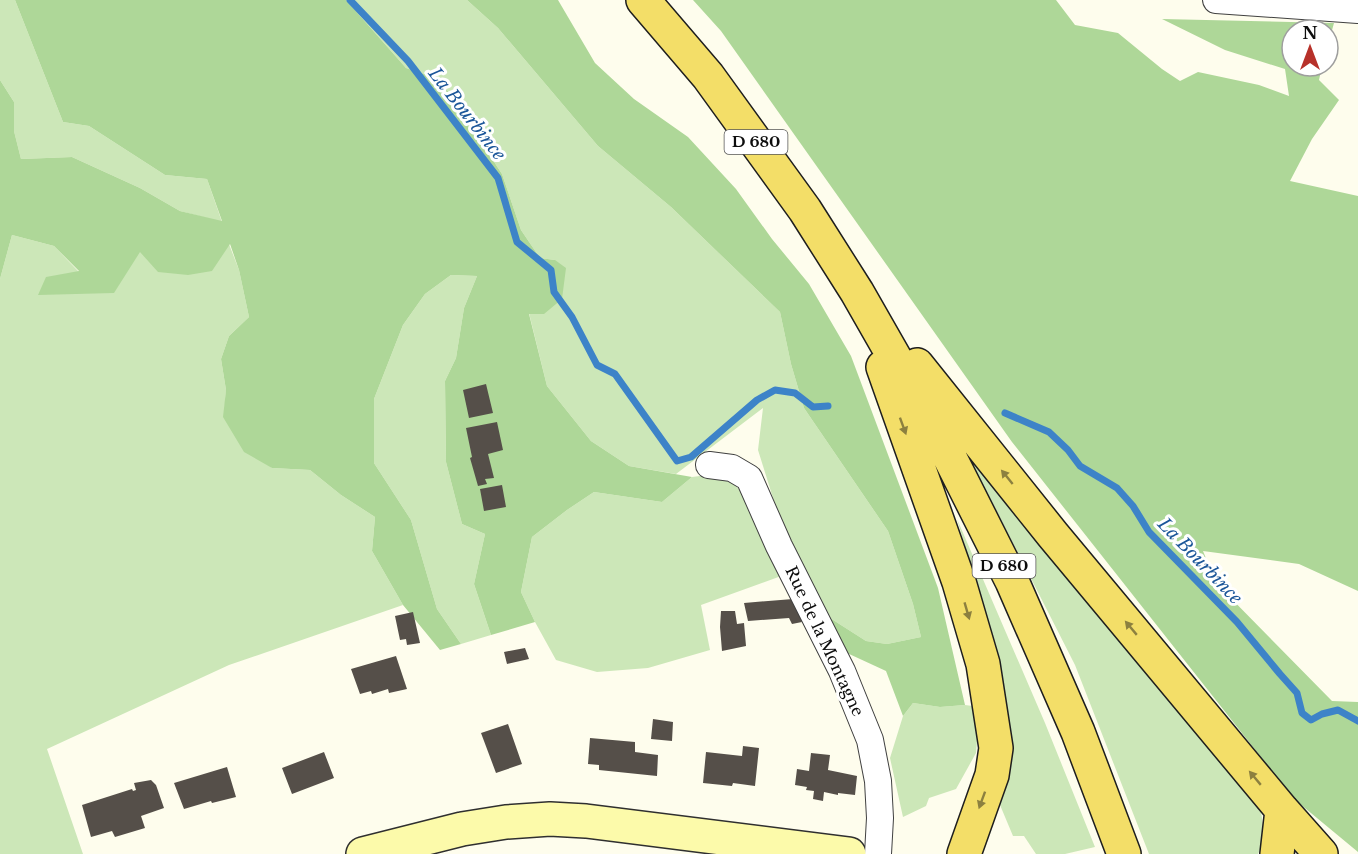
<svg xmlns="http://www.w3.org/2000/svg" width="1358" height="854" font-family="'Libre Baskerville',serif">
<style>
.green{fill:#cce7b8}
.forest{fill:#aed798}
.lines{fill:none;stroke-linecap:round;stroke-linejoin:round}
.stream{stroke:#3d83c8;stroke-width:7}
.building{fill:#554f49}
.minor-casing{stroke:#404040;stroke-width:28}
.secondary-casing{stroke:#2f2f2f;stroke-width:36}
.primary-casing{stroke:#1e1e1e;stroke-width:36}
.minor{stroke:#fff;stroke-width:26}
.secondary{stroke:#fcfaaa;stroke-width:33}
.primary{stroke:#f3de68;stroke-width:33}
.oneway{fill:#8c803f}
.labels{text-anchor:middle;stroke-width:6;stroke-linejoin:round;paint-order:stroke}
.shield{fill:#fff;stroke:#565656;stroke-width:1.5}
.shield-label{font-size:15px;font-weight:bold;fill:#0d0d0d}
.street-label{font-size:16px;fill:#0d0d0d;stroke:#fff}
.water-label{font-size:18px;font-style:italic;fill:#1b5699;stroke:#fff}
</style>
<rect width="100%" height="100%" fill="#fefded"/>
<path class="green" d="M0,0h15l48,122 26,4 76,49 42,4 15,43 -42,-11 -40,-23 -68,-31 -51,2 -7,-28v-29l-14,-22z
M346,0h121l31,28 100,118 73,61 109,105 11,52 13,44 84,123 25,73 8,33 -34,7 -21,-3 -36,-23 -52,-104 -20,-64 5,-42 -87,66 -47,-8 -38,-25 -44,-55 -18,-73 26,-53 -15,-2 -19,-28 -19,-56 -62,-95 -34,-11z
M12,235l42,11 25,26 -41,22 102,-43 89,-7 10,26 10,47 -20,19 -8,23 5,31 -2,27 48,51 38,2 31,25 34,22 -3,34 31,54 -174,60 -182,84 36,105h-83v-575z
M451,275l26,1 -13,32 -8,50 -11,23 1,81 16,62 23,10 -11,50 17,51 -30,9 -24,-35 -26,-89 -37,-57v-64l29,-74 22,-31z
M962,443l297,357c3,19 8,36 -1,54h-109l-74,-189z
M724,473l22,24 38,78 -83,30 9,45 -62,18 -51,4 -41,-12 -21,-38 -14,-30 11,-55 35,-27 27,-18 68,10 30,-25z
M957,519l88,204 50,124 -30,7h-29l-12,-18h-11l-13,-31 9,-27 2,-16v-25l-23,-112z
M913,703l27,4 25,-2 15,2 -4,46 -20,36 -27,9 -3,8 -23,11 -13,-59 13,-42z"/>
<path class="forest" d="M15,0h331l60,68 34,11 62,95 19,56 19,28 15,2 11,8 -4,31 -18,15h-15l18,72 44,55 38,25 63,11 -30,25 -68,-10 -27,18 -35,27 -11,55 14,30 -44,13 -17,-51 11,-50 -23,-10 -16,-62 -1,-81 11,-23 8,-50 13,-32 -26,-1 -26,19 -22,31 -29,74v64l37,57 26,89 24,35 -21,6 -37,-45 -31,-54 3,-34 -34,-22 -31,-25 -38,-2 -28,-16 -21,-35 3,-27 -5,-31 8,-23 20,-19 -10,-47 -9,-26 -18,27 -24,4 -30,-3 -18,-20 -26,41 -76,2 8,-18 33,-6 -25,-25 -42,-11 -12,44v-199l14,22v29l7,28 51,-2 68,31 40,23 42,10 -15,-42 -42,-4 -76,-49 -26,-4z
M467,0h91l37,63 39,36 54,38 48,52 36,50 37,45 42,72 87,232 27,117 -25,2 -27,-4 -10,13 -17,-45 -39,-18 -17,-35 36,23 21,3 34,-7 -8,-33 -25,-73 -84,-123 -13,-44 -11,-52 -109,-105 -73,-61 -100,-118z
M693,0h363l19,25 43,8 44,36 18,12 18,-9 61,13 30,11 -4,-27 -60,-19 -63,-31 172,4 -6,22v-15h-36v36h30l-3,14 20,20 -27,39 -22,42 68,15v395l-59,-27 -96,-13 13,32 116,118 26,1v150l-64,-53 -282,-357 -291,-411z"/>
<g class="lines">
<path class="stream" d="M350,0l58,61 90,117 19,64 34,28 3,22 18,25 25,48 18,9 62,87 14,-4 66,-57 18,-10 20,3 18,14 15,-1
M1005,413l44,19 19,18 12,16 37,22 16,18 16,26 88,90 43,52 17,19 5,20 9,7 11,-6 16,-4 20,11"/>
</g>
<path class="building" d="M486,384l7,29 -24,5 -6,-28z
M497,422l6,28 -15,4 6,24 -9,1 2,5 -9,2 -8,-28 2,-1 -6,-29z
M502,485l4,22 -22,4 -4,-22z
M793,599l9,23 -10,2 -3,-6 -41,3 -4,-18z
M721,611h14l2,13 7,-1 2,23 -24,5 -2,-24z
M413,612l7,31 -13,2 -1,-6 -6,1 -5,-24z
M525,648l4,11 -22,5 -3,-12z
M396,656l11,33 -18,4 -1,-4 -16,5 -1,-3 -11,3 -9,-25z
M653,719l20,3 -1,19 -21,-2z
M508,724l14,40 -26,9 -15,-40z
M590,738l45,4v10l23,3 -1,21 -58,-6v-5l-11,-1z
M743,746l16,2 -4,38 -22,-3 -1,3 -29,-3 3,-31 36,4z
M324,752l10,26 -42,16 -10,-26z
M811,753l19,2 -2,15 29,6 -2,19 -17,-2v2l-14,-3 -1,9 -10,-2 1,-8 -8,-1 1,-3 -12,-2 2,-16 12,2z
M227,767l9,30 -24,6 -1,-2 -27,8 -10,-26z
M151,780l5,5 8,23 -23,8 4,12 -30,9 -3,-6 -21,6 -9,-32 50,-16 1,2 3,-1 -2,-7z"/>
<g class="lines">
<defs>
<path id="minor" d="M1216,0l142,10
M709,465l23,3 17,10 30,68 63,125 28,69 8,41 2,37 -2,36"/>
<path id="secondary" d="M363,854l99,-25 44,-7 44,-3 36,2 263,33"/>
<path id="primary" d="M643,0l65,76 97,134 52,82 80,140 75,149 66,151 46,122
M917,365l136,170 229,275 39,44
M883,367l76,215 24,82 13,84 -4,27 -28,79
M1277,854l5,-44"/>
</defs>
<use href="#minor" class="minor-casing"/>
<use href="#secondary" class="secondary-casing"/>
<use href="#primary" class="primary-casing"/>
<use href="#minor" class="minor"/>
<use href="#secondary" class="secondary"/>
<use href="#primary" class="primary"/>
</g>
<defs><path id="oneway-solid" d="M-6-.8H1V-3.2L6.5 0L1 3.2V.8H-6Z" transform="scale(1.5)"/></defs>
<g class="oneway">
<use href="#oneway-solid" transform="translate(903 426) rotate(70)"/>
<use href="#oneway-solid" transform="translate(1007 477) rotate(-129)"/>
<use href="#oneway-solid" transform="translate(967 611) rotate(74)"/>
<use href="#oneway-solid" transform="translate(1131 628) rotate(-130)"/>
<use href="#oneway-solid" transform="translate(1255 778) rotate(-130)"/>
<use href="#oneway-solid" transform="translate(982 800) rotate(110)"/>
</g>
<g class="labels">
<g class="shield">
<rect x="724.5" y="130" width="63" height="24" rx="4.5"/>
<rect x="972.5" y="554" width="63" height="24" rx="4.5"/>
</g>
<g class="shield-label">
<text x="756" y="147">D 680</text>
<text x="1004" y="571">D 680</text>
</g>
<g class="street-label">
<text transform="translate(825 641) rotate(65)" y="6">Rue de la Montagne</text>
</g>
<g class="water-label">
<text transform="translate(467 114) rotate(52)" y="6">La Bourbince</text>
<text transform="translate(1200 561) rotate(46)" y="6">La Bourbince</text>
</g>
</g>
<g transform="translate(1310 48)"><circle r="28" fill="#ffffff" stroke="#9e9e9e" stroke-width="1.5"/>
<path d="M0-4.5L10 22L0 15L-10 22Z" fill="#b7312a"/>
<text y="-9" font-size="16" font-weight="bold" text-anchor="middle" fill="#0d0d0d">N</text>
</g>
</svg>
